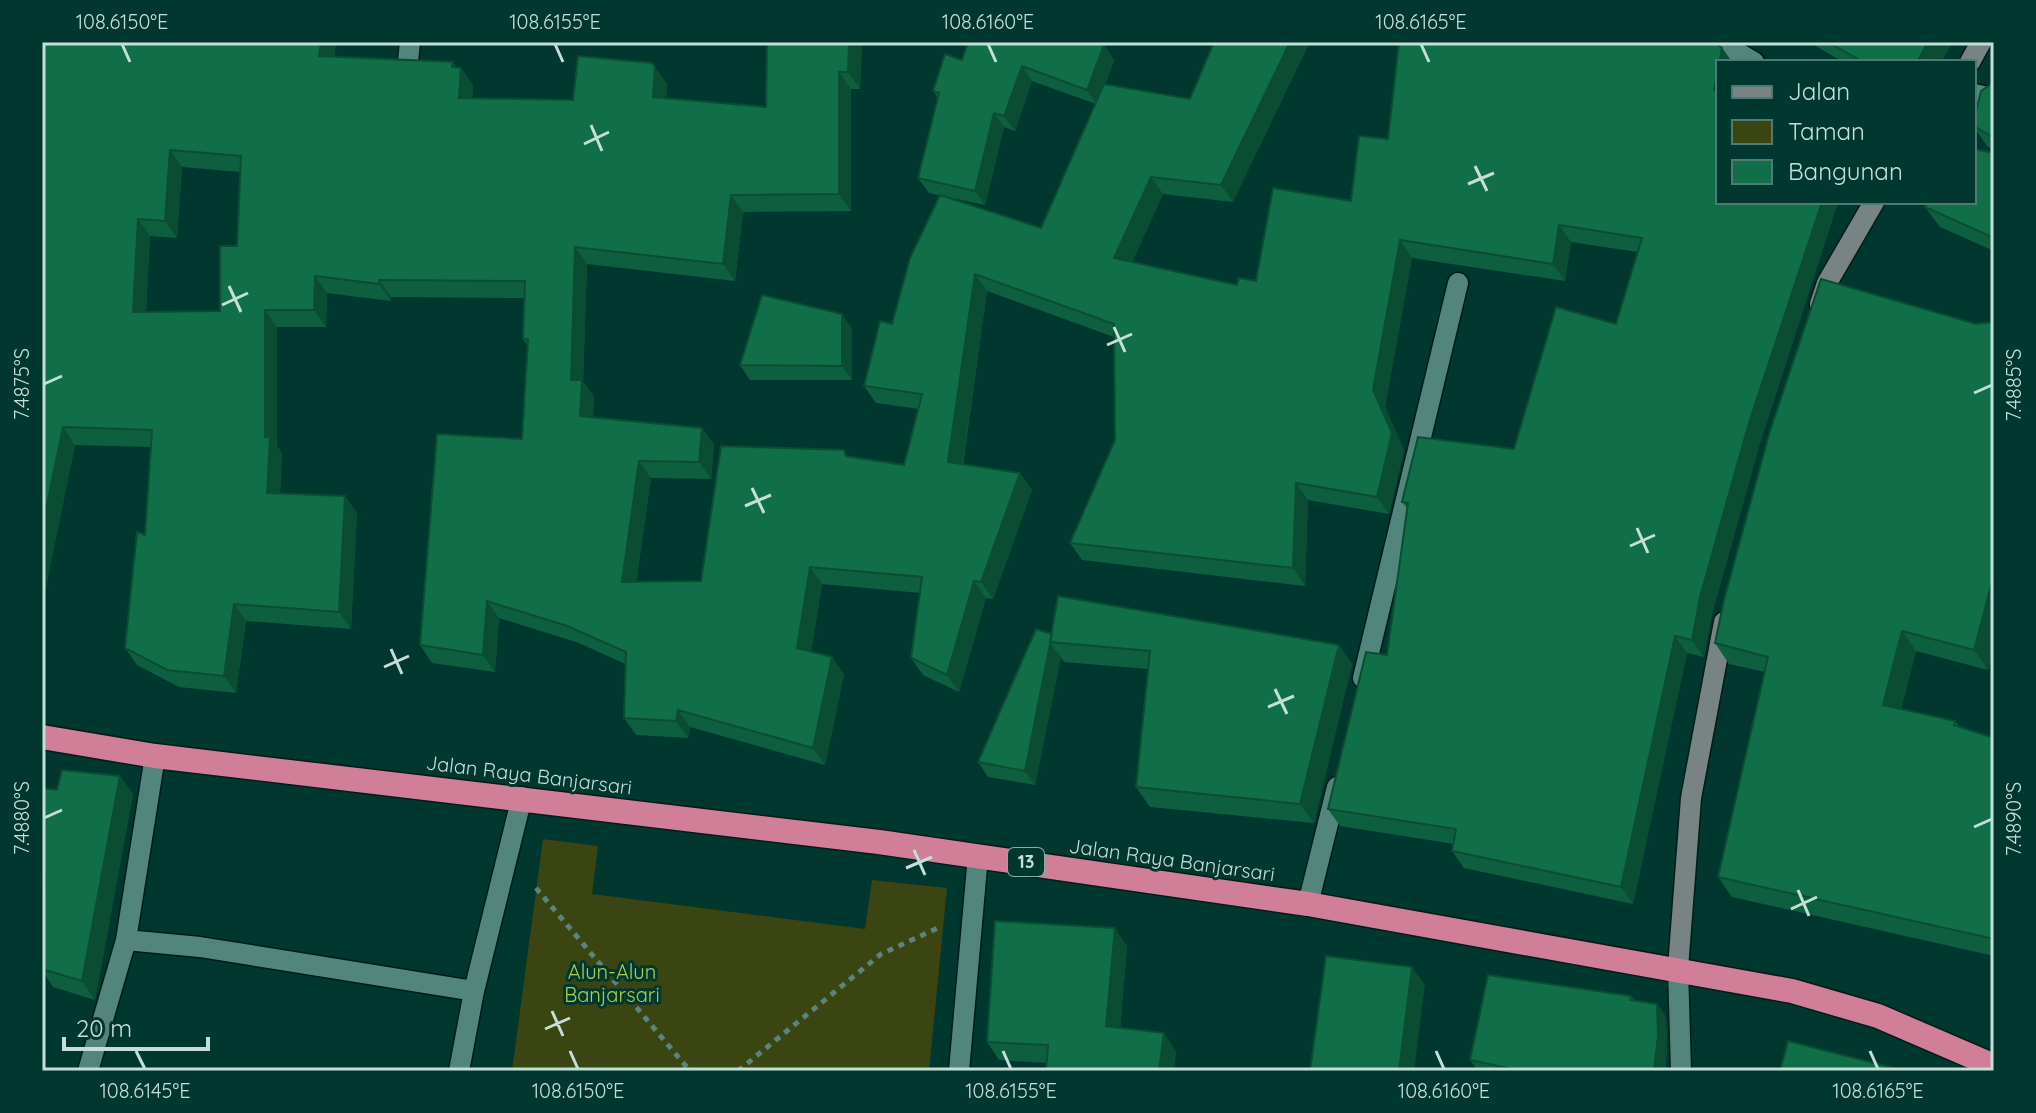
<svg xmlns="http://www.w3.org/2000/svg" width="2036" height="1113" font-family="Quicksand,sans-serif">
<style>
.green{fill:#3a4512}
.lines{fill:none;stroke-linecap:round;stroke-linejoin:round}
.street-casing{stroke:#021c17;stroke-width:23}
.secondary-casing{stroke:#021c17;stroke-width:23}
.highway-casing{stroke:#021c17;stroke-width:27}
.path{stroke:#5a847d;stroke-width:5;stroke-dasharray:6 6;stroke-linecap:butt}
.street{stroke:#52857b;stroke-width:20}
.secondary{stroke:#788384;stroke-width:20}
.highway{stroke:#d17f99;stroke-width:24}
.wall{fill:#0e5f3f;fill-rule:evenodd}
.shaded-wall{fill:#0b4d33}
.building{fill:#106e49;stroke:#0b4d33;stroke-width:2;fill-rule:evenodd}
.ticks{fill:none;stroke:#c4ded8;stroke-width:3}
.labels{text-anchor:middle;stroke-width:6;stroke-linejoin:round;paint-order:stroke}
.shield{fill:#003830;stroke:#89aca6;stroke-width:2}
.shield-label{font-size:18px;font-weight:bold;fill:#c4ded8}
.street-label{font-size:20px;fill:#c4ded8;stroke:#003830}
.park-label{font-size:20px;fill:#b1cd4b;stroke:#003830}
.neatline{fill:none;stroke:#c4ded8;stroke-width:3}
.ticks-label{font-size:20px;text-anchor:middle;fill:#c4ded8}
</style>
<rect width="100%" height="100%" fill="#003830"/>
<path class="green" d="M543,839l55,7 -6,48 273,35 7,-49 75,8 -18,183h-417z"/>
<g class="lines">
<defs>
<path id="street" d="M1720,42l34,20
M408,61l2,-19
M1974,94l20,4
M1363,678l95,-395
M155,756l-29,184 74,7 274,44
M1308,904l29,-117
M1678,968l3,103
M88,1071l38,-131
M459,1071l15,-80 48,-194
M959,1071l19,-216"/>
<path id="secondary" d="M1970,62l11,-20
M1820,304l7,-21 47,-81
M1678,968l13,-170 33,-176"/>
<path id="highway" d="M42,737l113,19 724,86 429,62 484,87 86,25 116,50"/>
</defs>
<use href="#street" class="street-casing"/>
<use href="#secondary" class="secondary-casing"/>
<use href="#highway" class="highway-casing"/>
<path class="path" d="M536,888l154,183
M738,1071l143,-117 57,-26"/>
<use href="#street" class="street"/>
<use href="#secondary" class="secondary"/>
<use href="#highway" class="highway"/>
</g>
<path class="wall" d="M42,42h294l-2,15 119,5 4,6h4l12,17 -1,13 101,2 82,-33 12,17 -1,14 100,9 1,-65h95l-2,47h-9v122l-108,1 -8,69 -148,-17 -4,118 11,15 -1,20 109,11 12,17 -3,34 -60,-1 -15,104 65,-1 147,-125 56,9 15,-56 -43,-6 -12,-17 28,-62 149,-96 55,-124 -64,-23 -17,50 -11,-4 -19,78 -56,-12 -11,-15 20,-79 -5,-8 29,-31 142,-15 10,15 -9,25 85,14 43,103 -70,-8 -31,68 105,23 19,-4 95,-80 37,-62 334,-91 10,14h-14v140h120l-78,241 -48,171 -8,43 -17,-4 -54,251 -169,-36 -12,-17 2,-7 -114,-18 -12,-17 59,-154 20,-147 -5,-6 112,-53 102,-125 22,-72 -67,-10 -6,39 -153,-23 -27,149 19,43 -15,64 -81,-14 -3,86 -223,-26 -12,-17 45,-103 -1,-103 -127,-46 -24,174 57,8 12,17 -39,109 -7,-1 -27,94 -36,-17 -12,-17 9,-65 -98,-9 -11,68 33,22 -19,91 -135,-38 -2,11 -52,-3 -12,-17 1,-54 -46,-21 -80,-25 -4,54 -63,-9 -12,-18 102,-206 6,-93 -5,-7 1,-41 -133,-1v4l-64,-8 -1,34h-49v119l5,8 -2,40 77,19 -6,116 -105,-8 -10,72 -57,-6 -42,-22 -12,-17 20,-113 6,-88 -76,-2 -33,161zM182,167l58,5 -3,74 -17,65 -74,1 4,-76 27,2z
M1809,42h144l-12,20h-98z
M1994,85v65l-7,-4 -13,-19v-7z
M1994,153v98l-54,-24 -15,-20z
M1994,318v330l-6,22 -72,-19 -15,58 54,12 4,5 35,12v218l-262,-59 -14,-20 47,-205 -36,-8 -14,-21 261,-319 17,-2z
M852,329v51h-102l-10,-15z
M1052,634l287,11 13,19 -38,159 -164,-16 -14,-20 12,-118 -84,-7 -3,-5 -26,128 -47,-8 -10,-15z
M120,776l13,18 -38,206 -42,-13 -9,-14 -2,11v-50l2,-42 -2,-1v-103l15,2z
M1127,946l-7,82 56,23 -2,20h-128l1,-8 -48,-3 -12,-18z
M1631,996l4,5 22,3 9,13 1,31 -2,23h-187l-8,-11z"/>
<path class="shaded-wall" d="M321,42h15l-5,31 -12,-17z
M849,42h13l-2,47 -12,-17z
M1290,42h20l-77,160 -12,-17z
M1928,42h25l-12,20h-24z
M1104,45l10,15 -17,44 -10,-14z
M1722,48l10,14h-13z
M453,62l8,12v-6l12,17 -2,30 -12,-17 -7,-31z
M1022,66l10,15 -17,50 -11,-15z
M655,67l12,17 -2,30 -12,-17z
M1718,67v29l-4,-6z
M839,72l12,17v122l-12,-17z
M994,113l10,14 -19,78 -10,-14z
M170,150l12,17 -5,71 -12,-17z
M1151,177l12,17 -37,81 -12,-17z
M731,195l12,17 -8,69 -12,-17z
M1822,202h16l-78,241 -48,171 -8,43 -12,-17 8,-43 48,-171z
M138,219l12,17 -5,93 -12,-17z
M1559,225l12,17 -6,39 -12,-17z
M1400,240l12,18 -27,149 19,43 -15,64 -12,-17 -4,-107z
M575,247l12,17 -4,118 11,15 -2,36 -12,-17 -9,-36z
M975,274l12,17 -27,189 -12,-18z
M315,276l12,17 -1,34 -12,-17z
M379,280l12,17v4l-12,-17z
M265,310l12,17v119l5,8 -3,56 -12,-17 -2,-56z
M842,314l10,15v51l-10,-14z
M63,427l12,18 -33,161v-77z
M702,428l12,17 -3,34 -12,-17z
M639,461l12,17 -17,121 -12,-17z
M1020,473l12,17 -39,109 -12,-17z
M1296,483l12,17 -3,86 -12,-18z
M345,496l12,17 -6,116 -12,-17z
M810,567l12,17 -13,82 -12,-18z
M1994,574v74l-6,22 -14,-20z
M974,581l12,17 -27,94 -12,-17z
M487,601l12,17 -4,54 -12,-17z
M234,604l12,17 -10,72 -12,-17z
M1902,631l14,20 -19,74 -14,-20z
M1675,636l12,17 -54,251 -12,-17z
M1050,643l11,14 -26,128 -10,-14z
M1339,645l13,19 -38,159 -14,-19z
M832,657l12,17 -19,91 -12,-17z
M678,710l12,17 -2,11 -12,-17z
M120,776l13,18 -38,206 -13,-19z
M1115,928l12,18 -8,98 -13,-18z
M1412,967l13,18 -11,86h-15z
M1657,1004l9,13 1,31 -2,23h-11z
M1164,1033l12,18 -2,20h-15z"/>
<path class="building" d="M42,42h279l-2,14 134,6 -1,5 9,1 -2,30 114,2 5,-44 74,7 3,4 -2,30 113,10 1,-65h82l-1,30h-9v122l-108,1 -8,69 -148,-17 -4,133h11l-2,36 122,12 -3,34 -60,-1 -17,121 79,-1 20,-135 123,4 2,6 58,9 18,-71 -58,-8 16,-65 12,3 18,-66 30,-63 101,33 63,-144 86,15 24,-57h76l-69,143 -70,-8 -37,81 123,27 2,-7 17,3 17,-93 78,13 8,-65 29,3 11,-97h314l9,6 -8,42 4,1v111h104l-74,224 -48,171 -8,43 -17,-4 -54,251 -169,-36 4,-22 -128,-20 38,-157 21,3 21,-152 -6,-1 16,-65 96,12 42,-142 60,17 26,-86 -83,-13 -6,39 -153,-24 -27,150 19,43 -15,64 -81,-14 -3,85 -223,-25 45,-103 -1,-116 -139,-50 -27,188 72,11 -39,109 -7,-1 -27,94 -36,-17 11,-81 -112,-10 -13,81 35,9 -19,91 -135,-38 -2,11 -52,-3 2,-66 -59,-26 -80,-25 -4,54 -63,-10 17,-211 85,5 6,-100h-5l2,-58 -146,-1v4l-64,-8 -1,34h-49v127h5l-3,56 78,3 -6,116 -105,-8 -10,72 -57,-6 -42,-22 12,-116 8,3 7,-105 -89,-3 -21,102zM170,150l71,6 -4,90h-17v65l-87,1 5,-93 27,2z
M968,42h127l9,3 -17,45 -65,-24 -18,50 -10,-3 -19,78 -57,-13 21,-85 -6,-2 12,-37 17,6z
M1828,42h100l-11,20h-54z
M1991,84l3,1v53l-20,-12v-6l7,-29z
M1974,149l20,4v85l-69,-31 3,-5h46z
M1821,279l155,45 17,-2 1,-4v256l-20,76 -72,-19 -19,74 72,16 -1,4 40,13v201l-276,-62 50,-220 -53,-14 9,-43 46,-169z
M762,295l80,19v52l-102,-1z
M1058,596l281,49 -39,159 -164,-17 14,-136 -100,-9z
M1036,629l16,5 -27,137 -47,-9z
M62,770l58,6 -38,205 -40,-12v-35l3,-59h-3v-87l15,2z
M995,921l120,7 -9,98 58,7 -5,38h-113l2,-26 -61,-3z
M1326,956l86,11 -13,104h-89z
M1488,975l143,21 -1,4 27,4 1,31 -4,36h-132l-52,-11z
M1788,1041l117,30h-125z"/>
<path class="ticks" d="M122,44l8,18M555,44l8,18M988,44l8,18M1421,44l8,18M591,125l11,26M584,144l25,-12M1475,166l12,25M1468,184l26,-11M229,286l12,26M222,305l26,-12M1114,327l11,25M1107,345l25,-11M44,384l18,-8M1974,393l18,-8M752,488l12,25M745,506l26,-11M1637,528l11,25M1630,546l25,-11M391,649l11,25M384,667l25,-11M1275,689l12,25M1268,707l26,-11M44,818l18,-8M1974,827l18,-8M914,850l11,25M906,868l26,-11M1798,890l11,26M1791,909l26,-12M552,1011l11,25M545,1029l25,-11M136,1051l9,18M570,1051l8,18M1003,1051l8,18M1436,1051l8,18M1870,1051l8,18"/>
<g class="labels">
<rect class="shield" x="1008" y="848" width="36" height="28" rx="6"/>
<g class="shield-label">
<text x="1026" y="868">13</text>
</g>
<g class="street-label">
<text transform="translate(529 775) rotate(7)" y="7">Jalan Raya Banjarsari</text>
<text transform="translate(1172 860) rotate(8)" y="7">Jalan Raya Banjarsari</text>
</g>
<g class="park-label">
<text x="612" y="979">Alun-Alun<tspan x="612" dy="23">Banjarsari</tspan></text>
</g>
</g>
<rect width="2036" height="1113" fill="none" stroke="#003830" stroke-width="88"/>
<rect x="1716" y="60" width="260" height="144" fill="#003830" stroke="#4e7a73" stroke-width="2"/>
<rect x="1732" y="86" width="40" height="12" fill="#788384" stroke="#4e7a73" stroke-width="2"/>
<text x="1788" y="100" font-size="24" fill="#c4ded8">Jalan</text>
<rect x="1732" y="120" width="40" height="24" fill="#3a4512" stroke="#4e7a73" stroke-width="2"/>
<text x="1788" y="140" font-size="24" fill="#c4ded8">Taman</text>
<rect x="1732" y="160" width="40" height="24" fill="#106e49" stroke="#4e7a73" stroke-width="2"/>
<text x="1788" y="180" font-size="24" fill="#c4ded8">Bangunan</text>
<path d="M64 1037v12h144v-12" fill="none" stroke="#c4ded8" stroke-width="4"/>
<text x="76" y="1037" font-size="24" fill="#c4ded8" stroke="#003830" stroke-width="6" paint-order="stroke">20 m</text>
<rect x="44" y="44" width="1948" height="1025" class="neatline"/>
<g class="ticks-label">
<text x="122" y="29">108.6150°E</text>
<text x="555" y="29">108.6155°E</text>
<text x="988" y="29">108.6160°E</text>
<text x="1421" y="29">108.6165°E</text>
<text transform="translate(22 384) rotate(-90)" y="7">7.4875°S</text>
<text transform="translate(2014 385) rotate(-90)" y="7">7.4885°S</text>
<text transform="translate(22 818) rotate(-90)" y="7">7.4880°S</text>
<text transform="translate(2014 819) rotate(-90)" y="7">7.4890°S</text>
<text x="145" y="1098">108.6145°E</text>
<text x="578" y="1098">108.6150°E</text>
<text x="1011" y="1098">108.6155°E</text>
<text x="1444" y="1098">108.6160°E</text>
<text x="1878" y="1098">108.6165°E</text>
</g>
</svg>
